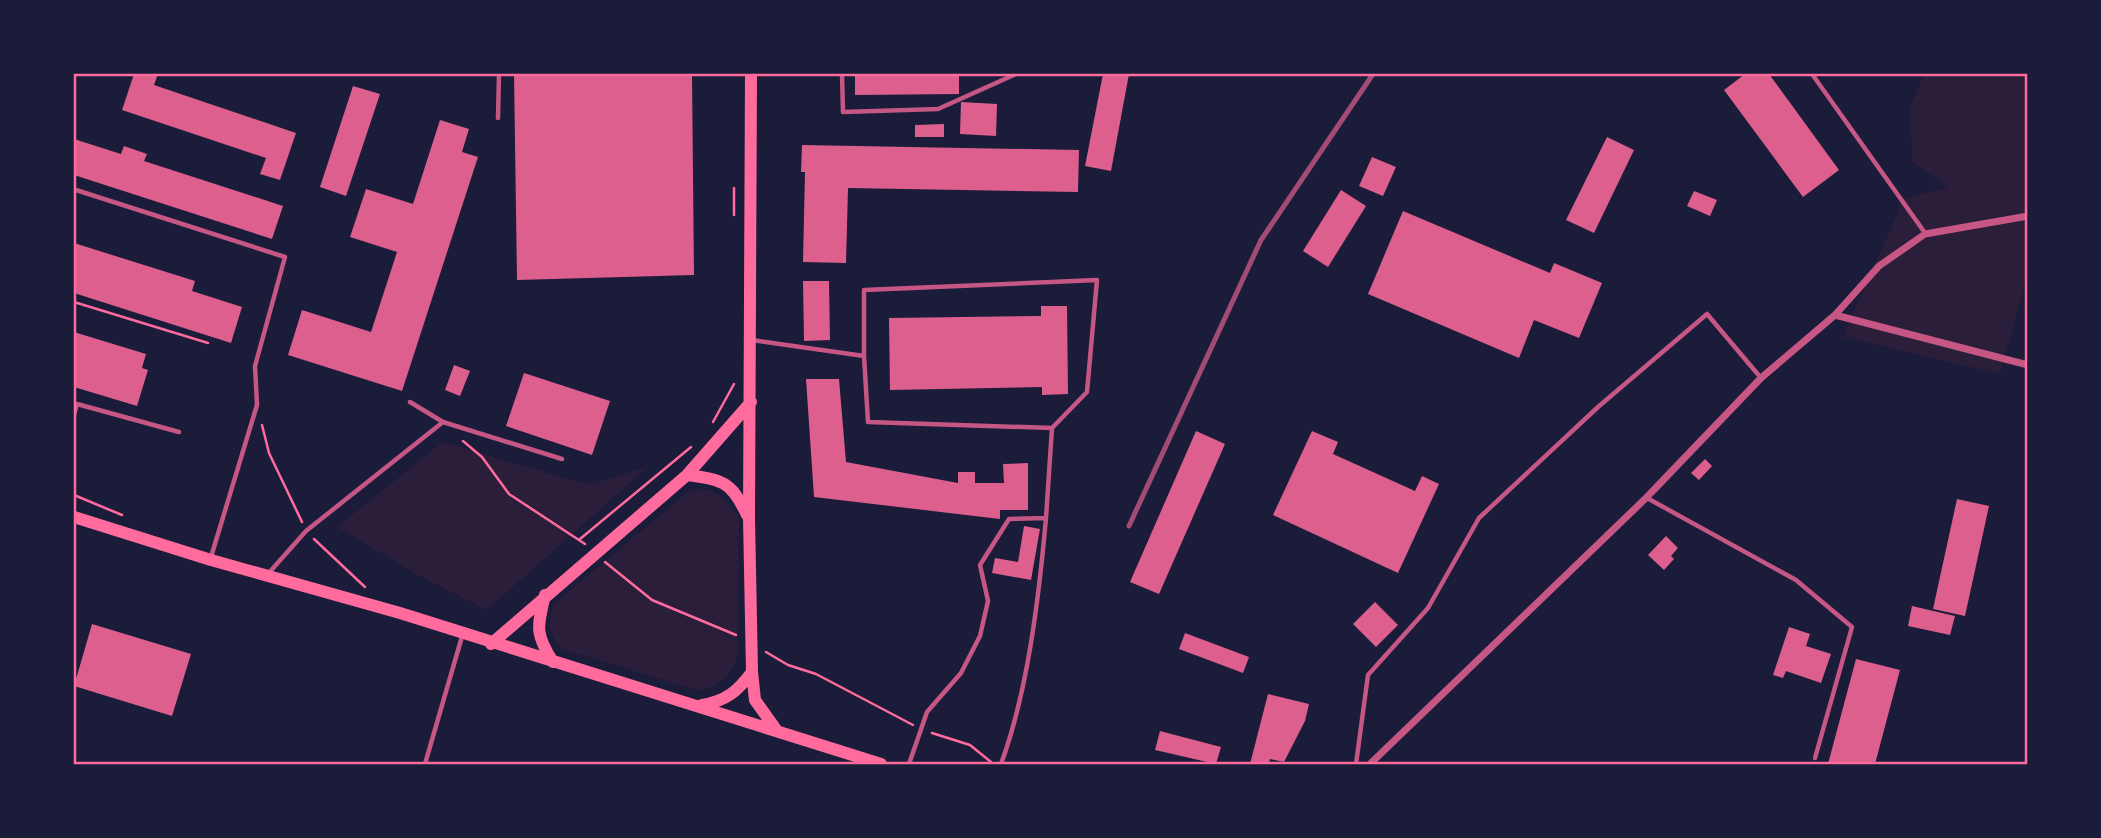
<svg xmlns="http://www.w3.org/2000/svg" width="2101" height="838" font-family="Inter,sans-serif">
<style>
.green{fill:#2a1e3b}
.building{fill:#dd5f8e}
.lines{fill:none;stroke-linecap:round;stroke-linejoin:round}
.path{stroke:#ff6b9d;stroke-width:2.5}
.service{stroke:#c65784;stroke-width:4.5}
.minor{stroke:#c65784;stroke-width:7}
.secondary{stroke:#ff6b9d;stroke-width:12}
.rail{stroke:#a44b75;stroke-width:5}
.neatline{fill:none;stroke:#ff6b9d;stroke-width:2.5}
</style>
<rect width="100%" height="100%" fill="#1b1b3a"/>
<path class="green" d="M1924,74h103v201l-27,99 -157,-37 61,-139 44,-11 -36,-25 -2,-54z
M443,442l146,43 60,-19 -162,144 -69,-35 -81,-48z
M701,488c20,4 29,15 38,31l-2,138c-6,21 -17,27 -37,34l-138,-42c-14,-15 -16,-30 -6,-47l132,-110z"/>
<path class="building" d="M134,74h24l-4,11 142,48 -16,47 -20,-6 6,-16 -144,-48z
M514,74h178l2,201 -177,5z
M855,74h104v20l-104,1z
M1103,74h26l-18,97 -26,-5z
M1745,74h24l70,96 -36,27 -79,-107z
M353,86l27,8 -34,102 -26,-9z
M961,102l36,2 -1,32 -36,-2z
M440,120l29,9 -7,23 16,5 -76,234 -114,-36 14,-45 69,22 26,-80 -47,-15 16,-48 47,15z
M944,124v13h-29v-12z
M1607,137l27,13 -40,83 -28,-13z
M74,139l47,15 3,-8 23,8 -3,7 139,45 -11,33 -198,-64z
M802,145l277,5 -1,42 -230,-4 -2,75 -43,-1 2,-90h-4z
M1372,157l24,10 -13,29 -24,-10z
M1341,190l25,16 -38,61 -25,-16z
M1694,191l23,9 -7,16 -23,-10z
M1403,211l147,62 4,-10 48,20 -23,55 -45,-18 -15,38 -151,-64z
M74,243l121,38 -3,10 50,16 -11,36 -157,-50z
M803,281h26l1,59 -26,1z
M1041,306h26l1,88 -26,1v-8l-152,3 -1,-72 152,-2z
M74,332l72,22 -4,14 6,2 -11,36 -63,-19z
M454,365l16,6 -10,25 -15,-6z
M524,373l86,28 -18,54 -86,-29z
M806,379h33l7,83 112,21v-11h17v11h29l-1,-19 25,-1v47h-28v9l-186,-22z
M1196,431l29,13 -66,150 -29,-12z
M1312,431l26,11 -5,12 82,37 7,-15 17,8 -41,89 -125,-58z
M1705,459l7,7 -13,14 -8,-7z
M1957,499l32,7 -24,110 -32,-7z
M1024,526l16,3 -9,51 -39,-7 3,-15 23,4z
M1666,536l12,12 -7,8 3,3 -10,11 -16,-15z
M1375,602l23,23 -22,22 -23,-23z
M1912,606l43,10 -5,19 -42,-9z
M92,624l99,30 -19,62 -98,-30z
M1789,627l21,7 -4,12 25,8 -10,29 -35,-12 -3,7 -10,-3z
M1185,633l64,24 -6,16 -64,-24z
M1856,659l44,11 -25,94h-47z
M1268,694l41,10 -4,17 -21,41 -14,-3 -1,5h-19z
M1160,731l61,16 -5,17 -61,-14z"/>
<g class="lines">
<path class="path" d="M734,188v27
M74,302l134,41
M713,422l21,-38
M262,425l7,28 33,69
M463,441l19,16 27,37 76,50
M74,495l48,20
M314,539l51,48
M580,539l111,-92
M605,562l47,38 84,35
M766,652l22,13 28,9 97,51
M932,733l38,12 21,17"/>
<path class="service" d="M842,74l1,38 95,-3 78,-35
M1812,74l113,159
M498,118l1,-44
M76,190l209,67 -30,109 2,39 -46,152
M752,340l112,16v-66l233,-10 -10,112 -35,36 -184,-6 -4,-66
M410,402l33,20 119,37
M74,415l3,-11 102,28
M1647,498l149,82 56,47 -37,131
M267,575l39,-44 137,-109
M425,764l38,-131
M909,764l18,-52 34,-39 19,-37 8,-35 -8,-36 29,-46 37,-1 6,-90
M1001,764c27,-73 38,-168 45,-246
M1356,764l12,-89 60,-67 51,-90 119,-111 109,-93 54,64"/>
<path class="minor" d="M1835,315l193,50
M1370,764l276,-266 115,-120 74,-63 44,-49 46,-32 103,-18"/>
<path class="secondary" d="M751,74l-2,444 3,154 3,28 22,31
M687,475c36,5 44,6 60,40
M74,517l137,43 189,53 481,151
M545,595c-8,32 -10,39 8,67
M491,644l196,-169 64,-73
M702,705c24,-4 36,-14 50,-33"/>
<path class="rail" d="M1129,526l132,-286 112,-166"/>
</g>
<rect width="2101" height="838" fill="none" stroke="#1b1b3a" stroke-width="150"/>
<rect x="75" y="75" width="1951" height="688" class="neatline"/>
</svg>
